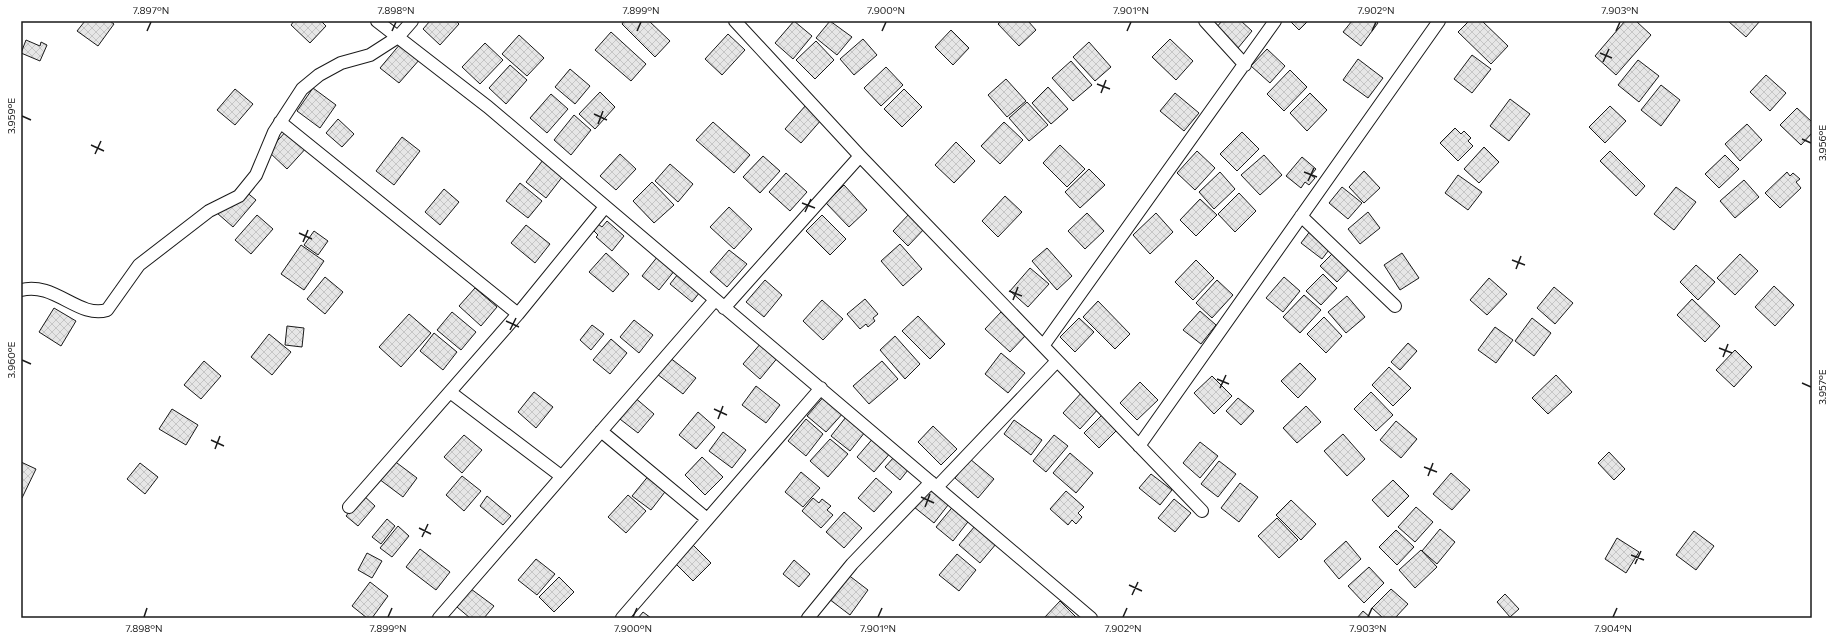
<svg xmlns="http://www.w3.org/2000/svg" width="1833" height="639" font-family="Commissioner,sans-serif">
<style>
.building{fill:url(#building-cross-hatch);stroke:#1a1a1a}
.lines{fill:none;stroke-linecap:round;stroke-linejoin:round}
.minor-casing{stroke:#1a1a1a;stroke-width:14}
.minor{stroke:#fff;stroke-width:12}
.ticks{fill:none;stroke:#1a1a1a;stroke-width:1.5}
.neatline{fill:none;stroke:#1a1a1a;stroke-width:1.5}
.ticks-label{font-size:10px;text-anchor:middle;fill:#1a1a1a}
</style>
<defs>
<pattern id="building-cross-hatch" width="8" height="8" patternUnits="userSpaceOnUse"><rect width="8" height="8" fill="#e6e6e6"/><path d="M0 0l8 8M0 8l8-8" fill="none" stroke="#c5c5c5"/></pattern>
</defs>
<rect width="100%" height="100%" fill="#fff"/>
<path class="building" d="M85,21h25l4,3 -16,22 -21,-15z
M294,21h27l5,5 -16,17 -19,-18z
M430,21h26l3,3 -19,21 -17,-16z
M624,21h25l21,20 -15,16 -33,-33z
M794,21l18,15 -19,23 -18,-16z
M830,21l22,16 -15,18 -21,-17z
M1001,21h27l8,9 -17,16 -21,-22z
M1222,21h19l11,10 -14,17 -23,-19z
M1290,21h18l-9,9z
M1352,21h24l2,2 -17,23 -18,-14z
M1469,21h13l26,25 -17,18 -33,-32z
M1625,21h11l15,14 -35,40 -21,-19z
M1728,21h32l-14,16z
M951,30l18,18 -16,17 -18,-18z
M611,32l35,32 -15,17 -36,-31z
M728,34l17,16 -23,25 -17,-16z
M519,35l25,23 -17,18 -25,-22z
M863,39l14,16 -23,20 -14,-16z
M1170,39l23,22 -17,19 -24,-23z
M26,40l14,6 1,-4 6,3 -7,16 -19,-8z
M816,41l18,19 -19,19 -19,-19z
M1089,42l22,25 -16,14 -22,-24z
M401,43l19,16 -21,24 -19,-15z
M485,43l18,17 -23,24 -18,-17z
M1267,49l18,17 -15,17 -19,-17z
M1472,55l19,14 -19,24 -18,-14z
M1358,59l25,19 -15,20 -25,-18z
M1638,60l21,16 -20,26 -21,-17z
M1071,61l21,24 -19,16 -21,-23z
M510,65l17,15 -21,24 -17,-16z
M886,67l17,18 -22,21 -17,-18z
M570,69l20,17 -15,18 -20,-17z
M1290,70l17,17 -23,24 -17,-17z
M1766,75l20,18 -16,18 -20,-19z
M1006,79l20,22 -19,16 -19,-22z
M1661,85l19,15 -19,26 -20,-16z
M1048,87l20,22 -17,15 -19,-21z
M313,88l23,17 -16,23 -23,-17z
M235,89l18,15 -18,21 -18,-15z
M904,89l18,18 -20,20 -18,-18z
M600,92l15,15 -20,22 -16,-15z
M1175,93l24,20 -15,18 -24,-20z
M1310,93l17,17 -20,21 -17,-18z
M551,94l17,15 -21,24 -17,-15z
M1510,99l20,15 -21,27 -19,-15z
M1027,102l21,23 -19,16 -20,-23z
M806,105l16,14 -21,24 -16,-14z
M1610,106l16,15 -21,22 -16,-16z
M1797,108l15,14v11l-11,12 -21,-20z
M574,115l17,15 -20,25 -17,-15z
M338,119l16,15 -12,13 -16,-14z
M713,122l37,33 -16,18 -38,-33z
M1004,122l19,18 -23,24 -19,-18z
M1747,124l15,16 -22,21 -15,-17z
M289,128l19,18 -21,23 -19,-18z
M1455,128l6,6 3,-3 7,7 -3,3 5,5 -15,15 -18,-18z
M1242,132l17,17 -22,22 -17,-17z
M402,137l18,14 -26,34 -18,-14z
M956,142l19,19 -21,22 -19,-18z
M1060,145l25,24 -18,18 -24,-24z
M1484,147l15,15 -20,21 -15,-14z
M1197,151l18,17 -20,22 -18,-17z
M1610,151l35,35 -9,10 -36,-35z
M620,154l16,15 -20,21 -16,-14z
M1264,155l18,20 -22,20 -19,-20z
M1725,155l14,14 -20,19 -14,-14z
M763,156l17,15 -20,22 -17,-16z
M1302,157l14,12 -5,6 4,3 -6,7 -4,-3 -4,6 -15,-12z
M543,160l20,16 -17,22 -20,-16z
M670,164l23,20 -15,18 -23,-21z
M1089,169l16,16 -25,23 -15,-16z
M1364,171l16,17 -16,15 -15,-16z
M1220,172l15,17 -21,20 -15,-17z
M1787,172l3,4 3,-3 7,6 -4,3 5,6 -21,20 -15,-15z
M786,173l21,19 -17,19 -21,-19z
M1458,175l24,17 -14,18 -23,-17z
M1744,180l15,17 -24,21 -15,-17z
M652,182l22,23 -20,18 -21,-22z
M520,183l22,18 -14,17 -22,-17z
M844,185l23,25 -18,17 -23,-24z
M239,186l17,14 -23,27 -16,-14z
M1342,187l20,16 -14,16 -19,-16z
M1676,187l20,15 -22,28 -20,-16z
M444,189l15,13 -19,23 -15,-13z
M1239,193l17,18 -21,21 -17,-18z
M1005,196l17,16 -24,25 -16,-16z
M1200,199l17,16 -21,21 -16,-16z
M729,207l23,22 -18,20 -24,-22z
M911,212l15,15 -18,19 -15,-15z
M1368,212l12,16 -20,16 -12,-15z
M1087,213l17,18 -19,18 -17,-18z
M1156,213l17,19 -23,22 -17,-19z
M257,215l16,14 -22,25 -16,-14z
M822,215l24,24 -16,16 -24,-24z
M607,221l17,15 -12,15 -16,-14 2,-2 -5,-5 5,-6 4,3z
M526,225l24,19 -15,19 -24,-20z
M1314,226l21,16 -13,17 -21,-16z
M314,231l14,10 -10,14 -14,-10z
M900,244l22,25 -19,17 -22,-25z
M301,245l23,16 -20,29 -23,-16z
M1340,246l16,16 -19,20 -17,-16z
M1047,248l25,28 -15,14 -25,-29z
M729,250l18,14 -20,23 -17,-15z
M606,253l23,21 -16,18 -24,-20z
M1402,253l17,25 -19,12 -16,-25z
M1740,254l18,17 -23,24 -18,-17z
M658,256l17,14 -16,20 -17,-14z
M1196,260l18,18 -21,22 -18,-18z
M1696,265l19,17 -17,18 -18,-18z
M1030,268l19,16 -21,23 -18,-16z
M678,274l22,18 -8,10 -22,-18z
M1323,274l14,14 -16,17 -15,-14z
M325,277l18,15 -18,22 -18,-15z
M1284,277l16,14 -17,21 -17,-14z
M1489,278l18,16 -20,21 -17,-15z
M765,280l17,15 -18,22 -18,-15z
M1217,280l16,15 -21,23 -16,-15z
M1774,286l20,19 -19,21 -20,-19z
M1554,287l19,16 -18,21 -18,-16z
M475,288l22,19 -16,19 -22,-20z
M1304,295l17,15 -21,23 -17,-16z
M1347,296l18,21 -19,16 -18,-21z
M865,299l13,15 -5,4 2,3 -7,6 -2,-3 -6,5 -13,-15z
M1692,299l28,27 -15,16 -28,-27z
M822,300l21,19 -20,21 -20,-19z
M1098,301l32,33 -15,15 -32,-32z
M54,308l22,13 -15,25 -22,-14z
M1200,311l16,14 -15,19 -18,-14z
M452,312l24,20 -15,18 -24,-20z
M1001,312l10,9 2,-3 13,17 -16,17 -25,-23z
M409,314l22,19 -30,34 -22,-20z
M918,316l27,28 -15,15 -28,-28z
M1324,317l18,19 -16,17 -19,-19z
M1079,318l15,14 -19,20 -15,-15z
M1532,318l19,15 -17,23 -19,-15z
M634,320l19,15 -14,18 -19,-16z
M592,325l12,9 -13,16 -11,-10z
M287,326l17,2 -2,19 -17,-2z
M1495,327l18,13 -17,23 -18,-13z
M434,333l23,19 -14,18 -23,-19z
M269,334l22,18 -19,23 -21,-18z
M895,336l25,28 -15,15 -25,-29z
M611,339l16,14 -17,21 -17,-14z
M762,342l17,14 -19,23 -17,-15z
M1408,343l9,8 -17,19 -9,-8z
M1735,350l17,17 -18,20 -18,-17z
M1001,353l24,20 -17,20 -23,-19z
M669,357l27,21 -13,16 -26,-20z
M204,361l17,15 -20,23 -17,-14z
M882,361l16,18 -29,25 -16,-18z
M1300,363l16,16 -18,19 -17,-17z
M1389,367l22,21 -18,18 -21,-21z
M1556,375l16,17 -24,22 -16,-16z
M1212,376l20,20 -18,18 -20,-21z
M1140,382l18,18 -21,20 -17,-17z
M756,386l24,19 -14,18 -24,-18z
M1083,391l17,16 -20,22 -17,-16z
M534,392l19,15 -17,21 -18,-16z
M1371,392l22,23 -17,16 -22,-22z
M826,394l19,17 -19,21 -19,-16z
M633,396l21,18 -16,19 -22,-17z
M1238,398l16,13 -13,14 -15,-14z
M1306,406l15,16 -24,21 -14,-15z
M172,409l26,16 -12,20 -27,-16z
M698,412l17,15 -19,22 -17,-14z
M1105,412l15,15 -21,21 -15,-15z
M846,417l19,15 -15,19 -19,-15z
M806,419l17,15 -17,22 -18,-15z
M1014,420l28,20 -11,15 -27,-21z
M1396,421l21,18 -16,19 -21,-18z
M933,426l24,23 -16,16 -23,-23z
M723,432l23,18 -14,18 -23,-17z
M1343,434l22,25 -18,17 -23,-25z
M464,435l18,15 -20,23 -18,-16z
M1054,435l14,11 -22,26 -13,-11z
M875,436l17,15 -18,21 -17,-15z
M830,439l18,15 -20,23 -18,-16z
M1200,442l18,14 -18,22 -17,-15z
M1609,452l16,17 -11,11 -16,-17z
M1070,453l23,20 -17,20 -23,-20z
M702,457l21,20 -18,18 -20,-20z
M894,457l14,13 -8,10 -15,-13z
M970,459l24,20 -16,19 -23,-20z
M393,460l24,18 -14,19 -24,-18z
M1219,461l17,13 -18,23 -17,-13z
M21,462l15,7 -14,29h-1z
M140,463l18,14 -13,17 -18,-15z
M801,472l19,16 -17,19 -18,-15z
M1451,473l19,17 -18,20 -19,-16z
M650,474l18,14 -17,22 -19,-14z
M1151,474l21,16 -12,15 -21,-17z
M462,476l19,15 -17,20 -18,-16z
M876,478l16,14 -18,20 -16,-14z
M1393,480l16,16 -21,21 -16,-17z
M1240,483l18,14 -19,25 -18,-14z
M932,484l20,16 -18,23 -20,-16z
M1066,491l18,16 -6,6 4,4 -6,7 -4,-4 -4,5 -18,-16z
M363,495l12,11 -17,20 -12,-10z
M628,495l18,16 -20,22 -18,-16z
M487,496l24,20 -8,9 -23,-19z
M813,498l6,5 3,-4 9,7 -4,4 6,5 -12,13 -19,-17z
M1174,499l17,14 -16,19 -17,-14z
M1291,500l25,24 -15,16 -25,-25z
M955,504l16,14 -18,23 -17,-14z
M1416,507l17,15 -18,20 -17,-15z
M844,512l18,16 -18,20 -18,-16z
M1277,518l21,22 -19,18 -21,-22z
M387,519l8,7 -14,18 -9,-7z
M398,526l11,10 -17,21 -12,-9z
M975,526l21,18 -16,19 -21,-18z
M1440,529l15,13 -18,22 -15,-13z
M1396,530l18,17 -17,18 -18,-18z
M1694,531l20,15 -18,24 -20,-15z
M1617,538l22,14 -13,21 -21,-14z
M1346,541l15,18 -22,20 -15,-18z
M693,545l18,18 -18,18 -18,-18z
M420,549l30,23 -14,18 -30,-23z
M1421,550l16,17 -22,21 -16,-18z
M367,553l15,8 -10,17 -14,-8z
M957,554l19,16 -17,21 -20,-16z
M536,559l19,15 -18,21 -19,-15z
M794,560l16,14 -11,13 -16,-13z
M1369,567l15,16 -20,20 -16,-17z
M847,574l21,16 -18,25 -21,-16z
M559,577l15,15 -20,20 -15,-15z
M370,582l18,14 -16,22h-5l-15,-12z
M471,589l23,17 -10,12h-14l-13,-11z
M1391,589l17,15 -13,14h-12l-11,-10z
M1505,594l14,15 -9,8 -13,-15z
M1060,601l17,17h-33z
M1363,611l8,7h-14z
M643,612l8,6h-13z"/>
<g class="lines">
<defs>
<path id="minor" d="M377,21l111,86 603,511
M735,21l125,135 342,355
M1205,21l40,44
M280,122l238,192
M1301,216l94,90
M21,290c33,-9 58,29 86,20l32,-45 70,-54 30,-15 17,-21 18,-43 28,-43 17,-14 22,-12 29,-8 28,-18 14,-16
M724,308l136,-152
M1043,346l232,-325
M450,392l111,84
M601,431l106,88
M1139,446l300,-425
M937,487l120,-126
M349,507l169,-193 87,-107
M439,618l276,-318
M622,618l199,-230
M808,618l44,-54 79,-82"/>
</defs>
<use href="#minor" class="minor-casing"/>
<use href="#minor" class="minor"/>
</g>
<path class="ticks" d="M147,31l4,-9M392,31l4,-9M637,31l4,-9M882,31l4,-9M1127,31l4,-9M1372,31l4,-9M1616,31l4,-9M1600,53l12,5M1603,62l6,-13M1097,84l13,5M1101,93l5,-13M594,114l13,6M22,116l9,4M598,124l5,-13M1802,139l9,4M91,145l13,6M95,154l6,-13M1304,172l13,5M1308,181l6,-13M802,203l13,5M805,212l6,-13M299,233l13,6M303,242l5,-12M1512,260l13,5M1516,269l5,-13M1009,291l13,5M1013,300l5,-13M506,321l13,6M510,330l6,-12M1719,348l13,5M1723,357l5,-13M22,360l9,4M1217,379l12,5M1802,383l9,4M1220,388l6,-13M714,409l13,6M718,419l5,-13M211,440l13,6M215,449l5,-13M1424,467l13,5M1428,476l5,-13M921,497l13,6M925,507l5,-13M419,528l12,6M422,537l6,-13M1631,555l13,5M1635,564l6,-13M1129,585l13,6M1132,595l6,-13M144,617l3,-9M388,617l4,-9M633,617l4,-9M878,617l4,-9M1123,617l4,-9M1368,617l4,-9M1613,617l4,-9"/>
<rect width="1833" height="639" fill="none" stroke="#ffffff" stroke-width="44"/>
<rect x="22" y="22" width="1789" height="595" class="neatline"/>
<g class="ticks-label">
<text x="151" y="14">7.897°N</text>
<text x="396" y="14">7.898°N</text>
<text x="641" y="14">7.899°N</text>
<text x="886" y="14">7.900°N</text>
<text x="1131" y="14">7.901°N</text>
<text x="1376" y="14">7.902°N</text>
<text x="1620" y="14">7.903°N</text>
<text transform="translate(11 116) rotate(-90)" y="4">3.959°E</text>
<text transform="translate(1822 143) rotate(-90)" y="4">3.956°E</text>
<text transform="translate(11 360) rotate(-90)" y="4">3.960°E</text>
<text transform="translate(1822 387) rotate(-90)" y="4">3.957°E</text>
<text x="144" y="632">7.898°N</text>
<text x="388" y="632">7.899°N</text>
<text x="633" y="632">7.900°N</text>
<text x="878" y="632">7.901°N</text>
<text x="1123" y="632">7.902°N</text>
<text x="1368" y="632">7.903°N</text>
<text x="1613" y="632">7.904°N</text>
</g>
</svg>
